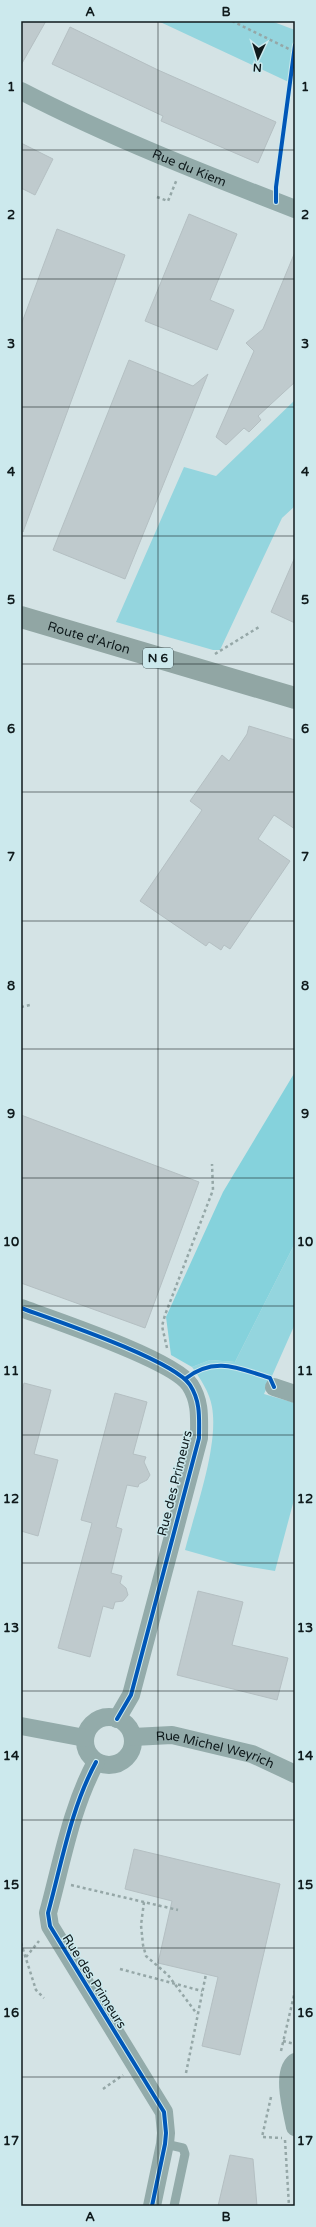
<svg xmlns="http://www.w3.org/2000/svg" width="316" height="2227" font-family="'Varela Round',sans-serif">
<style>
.green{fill:#94d5de}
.forest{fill:#85d2dc}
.building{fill:#bfcacd;stroke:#b4bfc2}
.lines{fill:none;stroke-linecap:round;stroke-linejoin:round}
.path{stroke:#95a7a7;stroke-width:2.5;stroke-dasharray:3 3;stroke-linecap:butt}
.service{stroke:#93abaa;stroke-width:9}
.minor{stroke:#93abaa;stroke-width:18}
.primary{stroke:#91a6a4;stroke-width:22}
.cycleway-casing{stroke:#cce9ed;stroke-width:6}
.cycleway{stroke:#0057b8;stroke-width:4}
.grid{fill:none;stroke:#0f1a1c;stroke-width:1;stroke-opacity:0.55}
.labels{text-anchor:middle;stroke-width:3;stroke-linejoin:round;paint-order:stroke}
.shield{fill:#cce9ed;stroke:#48585b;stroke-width:1}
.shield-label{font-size:12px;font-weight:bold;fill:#0f1a1c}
.street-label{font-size:13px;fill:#0f1a1c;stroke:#cce9ed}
.neatline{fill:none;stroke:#0f1a1c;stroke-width:1.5}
.grid-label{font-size:13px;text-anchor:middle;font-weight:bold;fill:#0f1a1c}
</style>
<rect width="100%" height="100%" fill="#d4e3e5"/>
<path class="green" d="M158,21h113l24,9v55z
M295,400v106l-13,12 -62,132h-7l-97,-28 68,-155 32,9z
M295,1243v81l-31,70 31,9v93l-20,75 -37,-6 -53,-15c10,-39 34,-104 27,-143 -2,-14 -12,-29 -20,-40l18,-7 25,2z"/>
<path class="forest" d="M295,1072v171l-60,119 -25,-2 -18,7 -21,-12 -5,-38 57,-125z"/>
<path class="building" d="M21,21h25l-25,44z
M70,27l88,43 118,52 -18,41 -97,-42 2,-5 -111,-52z
M21,143l32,16 -18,36 -14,-7z
M189,214l48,20 -27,66 24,10 -17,40 -72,-29z
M57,229l68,26 -102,277 -2,-207z
M295,252v130l-37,34 3,4 -12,12 -5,-4 -18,17 -10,-8 38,-86 -8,-8 17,-14z
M129,360l64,26 15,-12 -83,205 -72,-29z
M295,557v66l-24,-11z
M249,726l46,14v89l-21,-14 -16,24 32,22 -60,88 -6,-4 -3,5 -12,-8 -3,4 -66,-45 62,-91 -12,-9 32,-46 7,6 18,-27z
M21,1115l178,67 -54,146 -124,-45z
M24,1383l27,7 -17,64 24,6 -20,76 -17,-5v-135z
M115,1393l32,9 -14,52 13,3 -2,5 6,13 -3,5 -8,4 -1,3 -11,-2 -11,42 6,2 -11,44 11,3 -2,7 6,5 2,7 -5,6 -8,1 -2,7 -10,-3 -13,51 -32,-9 34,-125 -11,-3z
M198,1591l45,11 -11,43 56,13 -11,42 -100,-25z
M134,1849l146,35 -40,171 -38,-9 16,-69 -60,-14 14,-62 -47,-12z
M230,2155l23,4 4,47h-39z"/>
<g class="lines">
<path class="path" d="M232,21l63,31
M157,197l11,4 9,-22
M215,654l44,-27
M21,1007l9,-2
M167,1348l-5,-22 3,-11 48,-125 -1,-26
M71,1885l107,25
M144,1902l-3,23 2,20 3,11 22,19 29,39
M21,1943l15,47 8,8
M26,1957l13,-16
M120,1969l82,22
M283,2041l12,3
M281,2051l14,-60
M186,2073l20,-99
M103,2089l20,-14
M271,2097l-9,40 20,1
M285,2140l4,66"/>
<path class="service" d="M165,2144l18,4 2,6 -11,52"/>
<g class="minor">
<path id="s1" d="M21,91c89,46 181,82 274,118"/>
<path d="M21,1308c33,12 153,52 169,77 11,17 9,34 9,53l-68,257 -14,24"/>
<path d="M274,1387l21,7"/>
<circle cx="109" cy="1741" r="24"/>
<path d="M21,1726l64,12"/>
<path id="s2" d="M133,1737l39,-2 80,19 43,20"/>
<path d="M96,1762c-25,46 -34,100 -48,151l2,13 114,186 2,21 -1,11 -13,62"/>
<path d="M295,2062c-14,11 -3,49 0,65"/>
</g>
<path class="primary" id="s3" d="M21,617l274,81"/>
<defs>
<path id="cycleway" d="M276,202v-15l19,-142
M21,1308c33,12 153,52 169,77 11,17 9,34 9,53l-68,257 -14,24
M185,1379c29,-23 53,-11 85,-1l4,9
M96,1762c-25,46 -34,100 -48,151l2,13 114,186 2,21 -1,11 -13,62"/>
</defs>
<use href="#cycleway" class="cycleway-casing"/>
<use href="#cycleway" class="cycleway"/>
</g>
<path class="grid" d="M158,21v2185M21,150h274M21,279h274M21,407h274M21,536h274M21,664h274M21,792h274M21,921h274M21,1049h274M21,1178h274M21,1306h274M21,1435h274M21,1563h274M21,1691h274M21,1820h274M21,1948h274M21,2077h274"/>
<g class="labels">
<rect class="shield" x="143" y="648" width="30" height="20" rx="3"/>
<g class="shield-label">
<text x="158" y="662">N 6</text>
</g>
<g class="street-label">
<text dy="5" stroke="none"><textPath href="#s1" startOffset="185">Rue du Kiem</textPath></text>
<text dy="5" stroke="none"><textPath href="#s3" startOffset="71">Route d'Arlon</textPath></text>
<text transform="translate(174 1483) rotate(-76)" y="5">Rue des Primeurs</text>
<text dy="5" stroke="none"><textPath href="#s2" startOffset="84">Rue Michel Weyrich</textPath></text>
<text transform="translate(95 1981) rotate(58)" y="5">Rue des Primeurs</text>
</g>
</g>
<rect width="316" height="2227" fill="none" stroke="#cce9ed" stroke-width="44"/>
<g transform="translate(258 58) rotate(184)" stroke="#cce9ed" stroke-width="3" paint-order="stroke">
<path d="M0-3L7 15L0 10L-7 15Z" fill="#0f1a1c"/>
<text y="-6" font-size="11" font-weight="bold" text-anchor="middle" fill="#0f1a1c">N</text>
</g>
<rect x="22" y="22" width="272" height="2183" class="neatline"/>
<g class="grid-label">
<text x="90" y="16">A</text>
<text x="226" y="16">B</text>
<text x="11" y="91">1</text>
<text x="305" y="91">1</text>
<text x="11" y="219">2</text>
<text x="305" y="219">2</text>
<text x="11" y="348">3</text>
<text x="305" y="348">3</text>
<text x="11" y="476">4</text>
<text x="305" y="476">4</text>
<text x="11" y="604">5</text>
<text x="305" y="604">5</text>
<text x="11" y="733">6</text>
<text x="305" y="733">6</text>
<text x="11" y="861">7</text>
<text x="305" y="861">7</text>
<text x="11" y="990">8</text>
<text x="305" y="990">8</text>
<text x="11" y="1118">9</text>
<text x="305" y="1118">9</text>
<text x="11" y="1246">10</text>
<text x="305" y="1246">10</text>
<text x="11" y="1375">11</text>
<text x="305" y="1375">11</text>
<text x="11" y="1503">12</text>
<text x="305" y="1503">12</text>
<text x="11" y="1632">13</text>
<text x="305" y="1632">13</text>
<text x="11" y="1760">14</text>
<text x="305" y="1760">14</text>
<text x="11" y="1889">15</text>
<text x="305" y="1889">15</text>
<text x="11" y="2017">16</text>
<text x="305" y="2017">16</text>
<text x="11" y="2145">17</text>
<text x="305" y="2145">17</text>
<text x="90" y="2221">A</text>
<text x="226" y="2221">B</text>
</g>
</svg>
